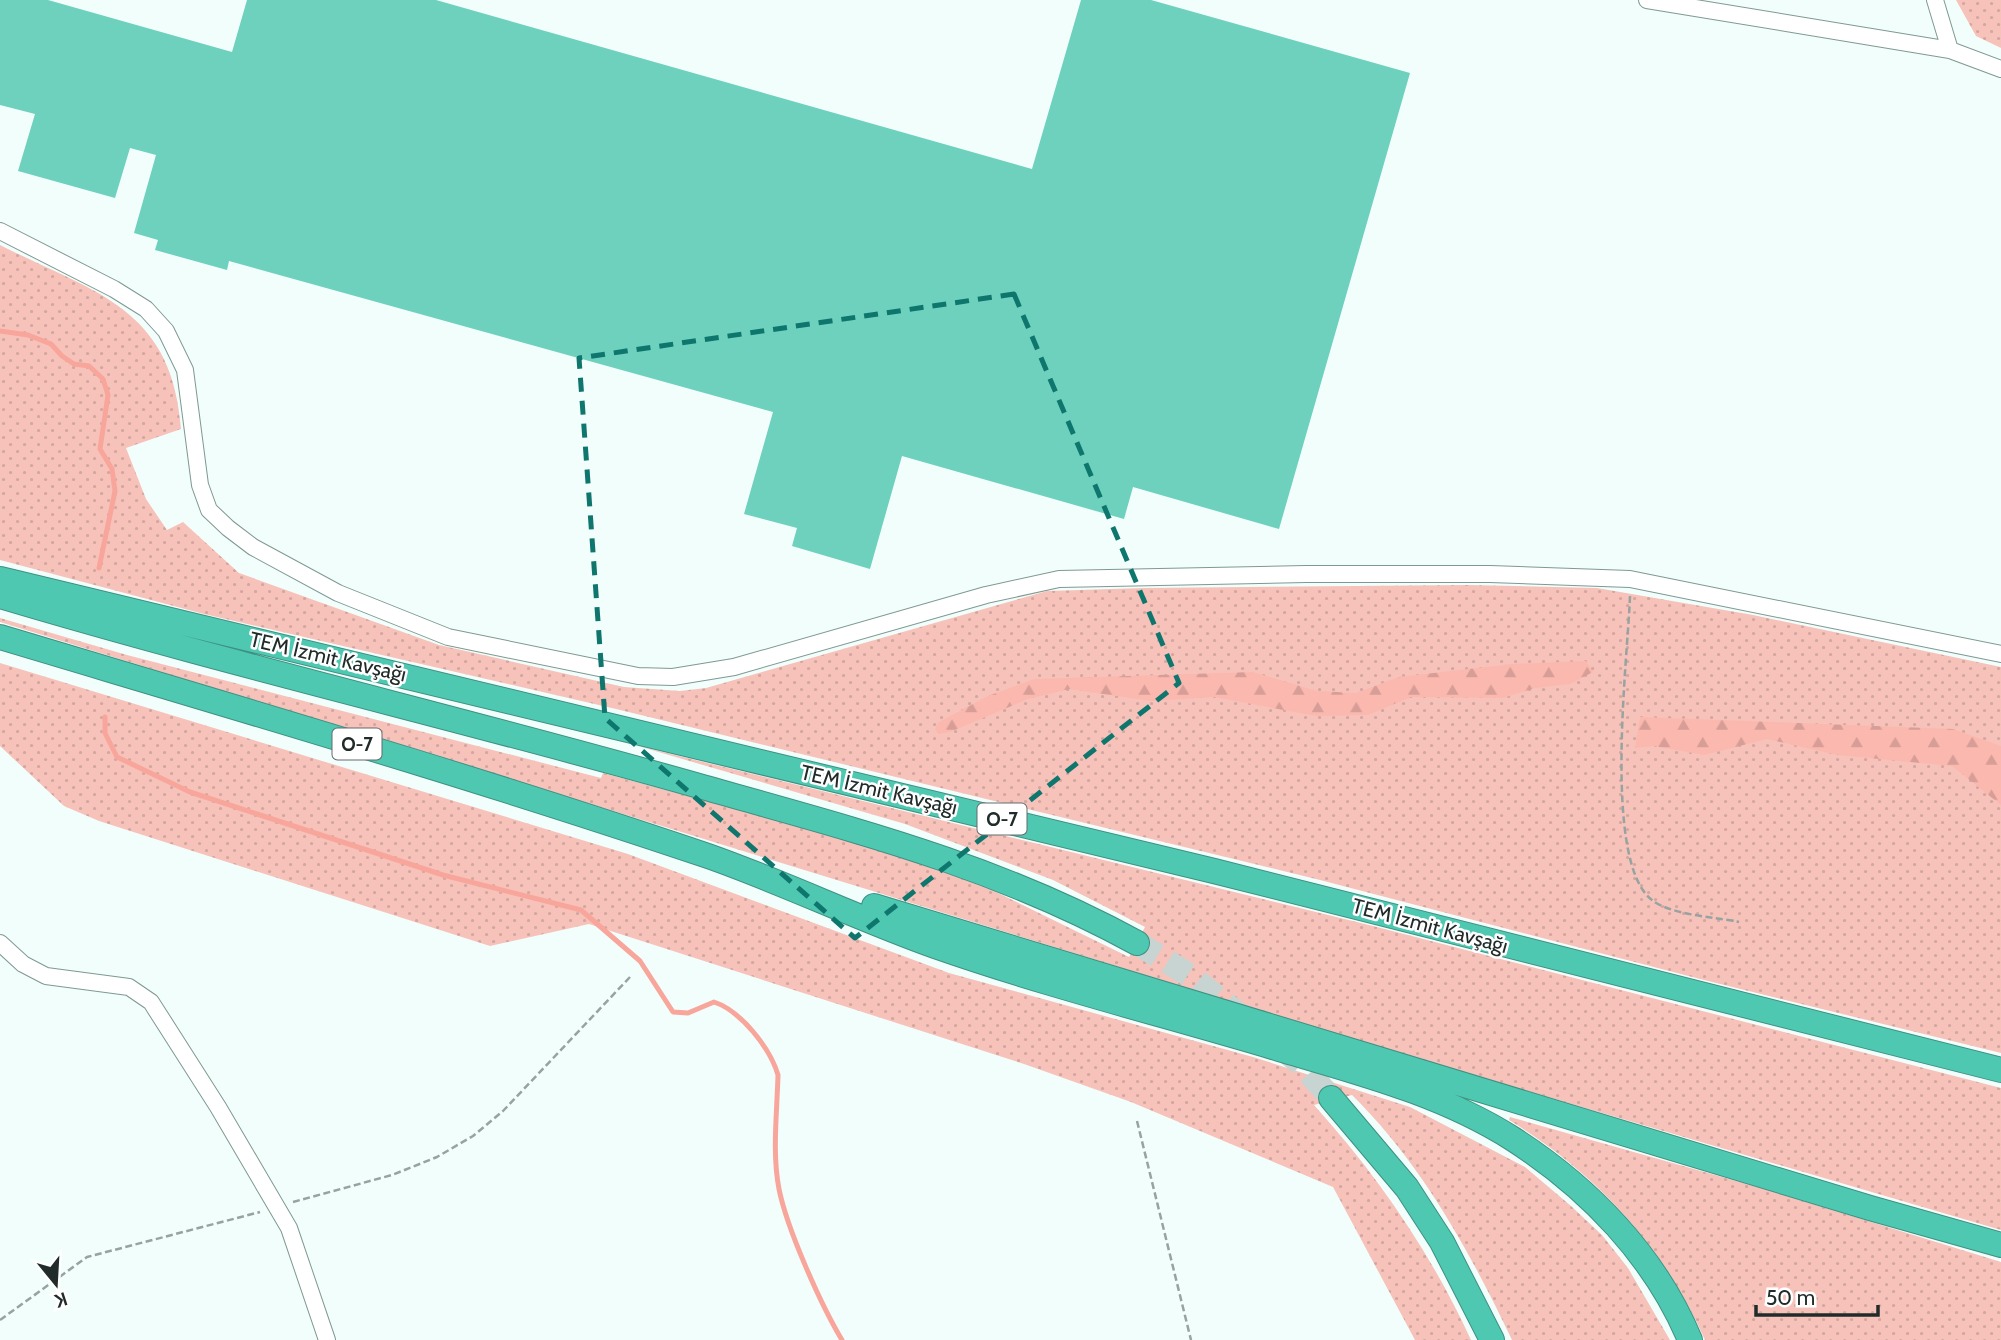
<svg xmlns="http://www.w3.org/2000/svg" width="2001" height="1340" font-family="Cabin,sans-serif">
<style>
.grass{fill:url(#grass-dots)}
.forest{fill:url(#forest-firs)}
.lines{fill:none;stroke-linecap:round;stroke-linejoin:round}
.stream{stroke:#f8a69b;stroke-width:5}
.building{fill:#6ed1bd}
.highway-tunnel{stroke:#c8d4d1;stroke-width:24;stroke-dasharray:24 12;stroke-linecap:butt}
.minor-casing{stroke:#7e9993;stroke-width:18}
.highway-casing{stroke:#3e9182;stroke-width:26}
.path{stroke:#97a3a0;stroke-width:2.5;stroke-dasharray:7 3.5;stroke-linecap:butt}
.minor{stroke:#fff;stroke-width:16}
.highway{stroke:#4ec8b1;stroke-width:24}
.marked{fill:none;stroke:#0f766e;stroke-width:5;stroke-dasharray:14 9;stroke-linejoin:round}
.labels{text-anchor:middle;stroke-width:5;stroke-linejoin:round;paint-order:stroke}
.shield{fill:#fff;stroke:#646b6a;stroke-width:2}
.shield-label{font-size:19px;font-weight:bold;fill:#212c2a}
.street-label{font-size:21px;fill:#212c2a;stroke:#fff}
</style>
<defs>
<pattern id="grass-dots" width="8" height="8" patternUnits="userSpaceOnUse" patternTransform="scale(1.75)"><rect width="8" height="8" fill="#f7c2ba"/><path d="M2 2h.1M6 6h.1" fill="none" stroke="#d3a7a0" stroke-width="1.8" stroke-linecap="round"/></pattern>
<pattern id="forest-firs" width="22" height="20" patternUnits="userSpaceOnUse" patternTransform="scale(1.75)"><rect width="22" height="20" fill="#fbb8af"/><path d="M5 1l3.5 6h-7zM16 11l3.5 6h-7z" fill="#d79e97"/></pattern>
</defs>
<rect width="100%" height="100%" fill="#f2fefb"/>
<path class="grass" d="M1956,0h45v48l-25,-12z
M0,245c95,48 172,62 181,184l-55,19 20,51 21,31 16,-8 56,51 200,72 185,42 56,4 26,-3 341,-97 97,-3 324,-3 129,3 156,27 248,52v386l-301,-74 -380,-99 -704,-171 -412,-95 -204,-54z
M0,618l127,37 474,123 2,-5 230,62 84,26 69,26 143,70 16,-30 -92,-47 -148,-56 -267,-78 731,179 632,163v142l-603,-177 -1398,-431z
M0,663l628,191 321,119 304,84 157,50 115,60 46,39 31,29 26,33 42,72h-158c-42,-88 -90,-176 -160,-245l-38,10c64,71 117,148 157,235h-56l-82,-153 -202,-85 -107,-38 -435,-140 -99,22 -391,-125 -35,-15 -64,-60z
M1510,1117l251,71 240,74v78h-296c-41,-93 -109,-167 -196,-220z"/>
<path class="forest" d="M1586,661l7,11 -23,12 -35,4 -32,10 -92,-1 -43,18 -52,1 -102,-19 -63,4 -82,-12 -41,10 -78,33 -12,2 -3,-5 4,-7 49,-26 46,-17 219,-7 64,19 39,2 43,-16 113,-13z
M1640,717l313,12 48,17v59l-49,-39 -115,-11 -70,-16 -63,16 -50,-9 -19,2z"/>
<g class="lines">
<path class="stream" d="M0,331l28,4 23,9 11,12 12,8 15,2 14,13 5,16 -8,54 12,20 3,22 -16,77
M105,717v16l12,24 73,35 253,83 138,35 59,51 33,51 15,1 26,-11c27,9 56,46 64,73 -1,38 -6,78 1,114 8,40 42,116 63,151"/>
</g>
<path class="building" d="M0,0h48l184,52 15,-52h189l596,169 49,-169h70l259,73 -131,456 -146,-42 -9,32 -222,-63 -32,113 -78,-23 5,-18 -53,-14 29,-102 -544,-151 -2,9 -72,-20 3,-10 -24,-7 22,-78 -26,-7 -15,50 -97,-27 17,-57 -35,-9z"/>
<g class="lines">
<path class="highway-tunnel" d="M1137,943l52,32 54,43
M1283,1049l18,15 30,34"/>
<defs>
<path id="minor" d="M1647,0l303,50 51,19
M1935,0l15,50
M0,231l114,58 32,20 20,22 19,39 15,115 9,25 19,18 25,19 85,46 110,44 190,39 35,1 61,-10 252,-72 73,-16 247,-5h184l140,5 371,75
M0,943l23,21 23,12 83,11 22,15 67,105 71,121 38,112"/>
<path id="highway" d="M0,579l1214,292 787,199
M0,596c231,69 467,124 699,190 155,44 296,79 438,157
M0,637c237,71 474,140 708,219 77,27 151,63 227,90 114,40 235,70 351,105 78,23 158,44 227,88 76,49 142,117 177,201
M874,906l996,302 131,37
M1331,1098l76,90 35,54 50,98"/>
</defs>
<use href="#minor" class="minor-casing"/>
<use href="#highway" class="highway-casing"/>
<path class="path" d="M1630,596c-2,61 -28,266 22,304 18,15 64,17 87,22
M1137,1121l54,219
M293,1202l99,-27 45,-18 36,-21 30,-25 127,-134
M0,1320l87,-63 173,-45"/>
<use href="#minor" class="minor"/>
<use href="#highway" class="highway"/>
</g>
<path class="marked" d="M1014,294l165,389 -324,255 -250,-220 -26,-360z"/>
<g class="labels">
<g class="shield">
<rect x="332.5" y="728.5" width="49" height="31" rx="5"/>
<rect x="977.5" y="803.5" width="49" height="31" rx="5"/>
</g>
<g class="shield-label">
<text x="357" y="751">O-7</text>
<text x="1002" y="826">O-7</text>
</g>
<g class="street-label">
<text transform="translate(328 657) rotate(13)" y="7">TEM İzmit Kavşağı</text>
<text transform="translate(879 790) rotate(13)" y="7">TEM İzmit Kavşağı</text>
<text transform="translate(1430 926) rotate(15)" y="7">TEM İzmit Kavşağı</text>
</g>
</g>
<g transform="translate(56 1284) rotate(162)" stroke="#ffffff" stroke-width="5" paint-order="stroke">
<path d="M0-5L12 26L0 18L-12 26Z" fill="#212c2a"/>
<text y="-10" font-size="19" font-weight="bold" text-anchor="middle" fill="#212c2a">K</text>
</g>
<path d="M1756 1305v10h122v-10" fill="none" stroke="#212c2a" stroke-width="3.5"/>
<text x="1766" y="1305" font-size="21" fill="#212c2a" stroke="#ffffff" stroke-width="5" paint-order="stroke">50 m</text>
</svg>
